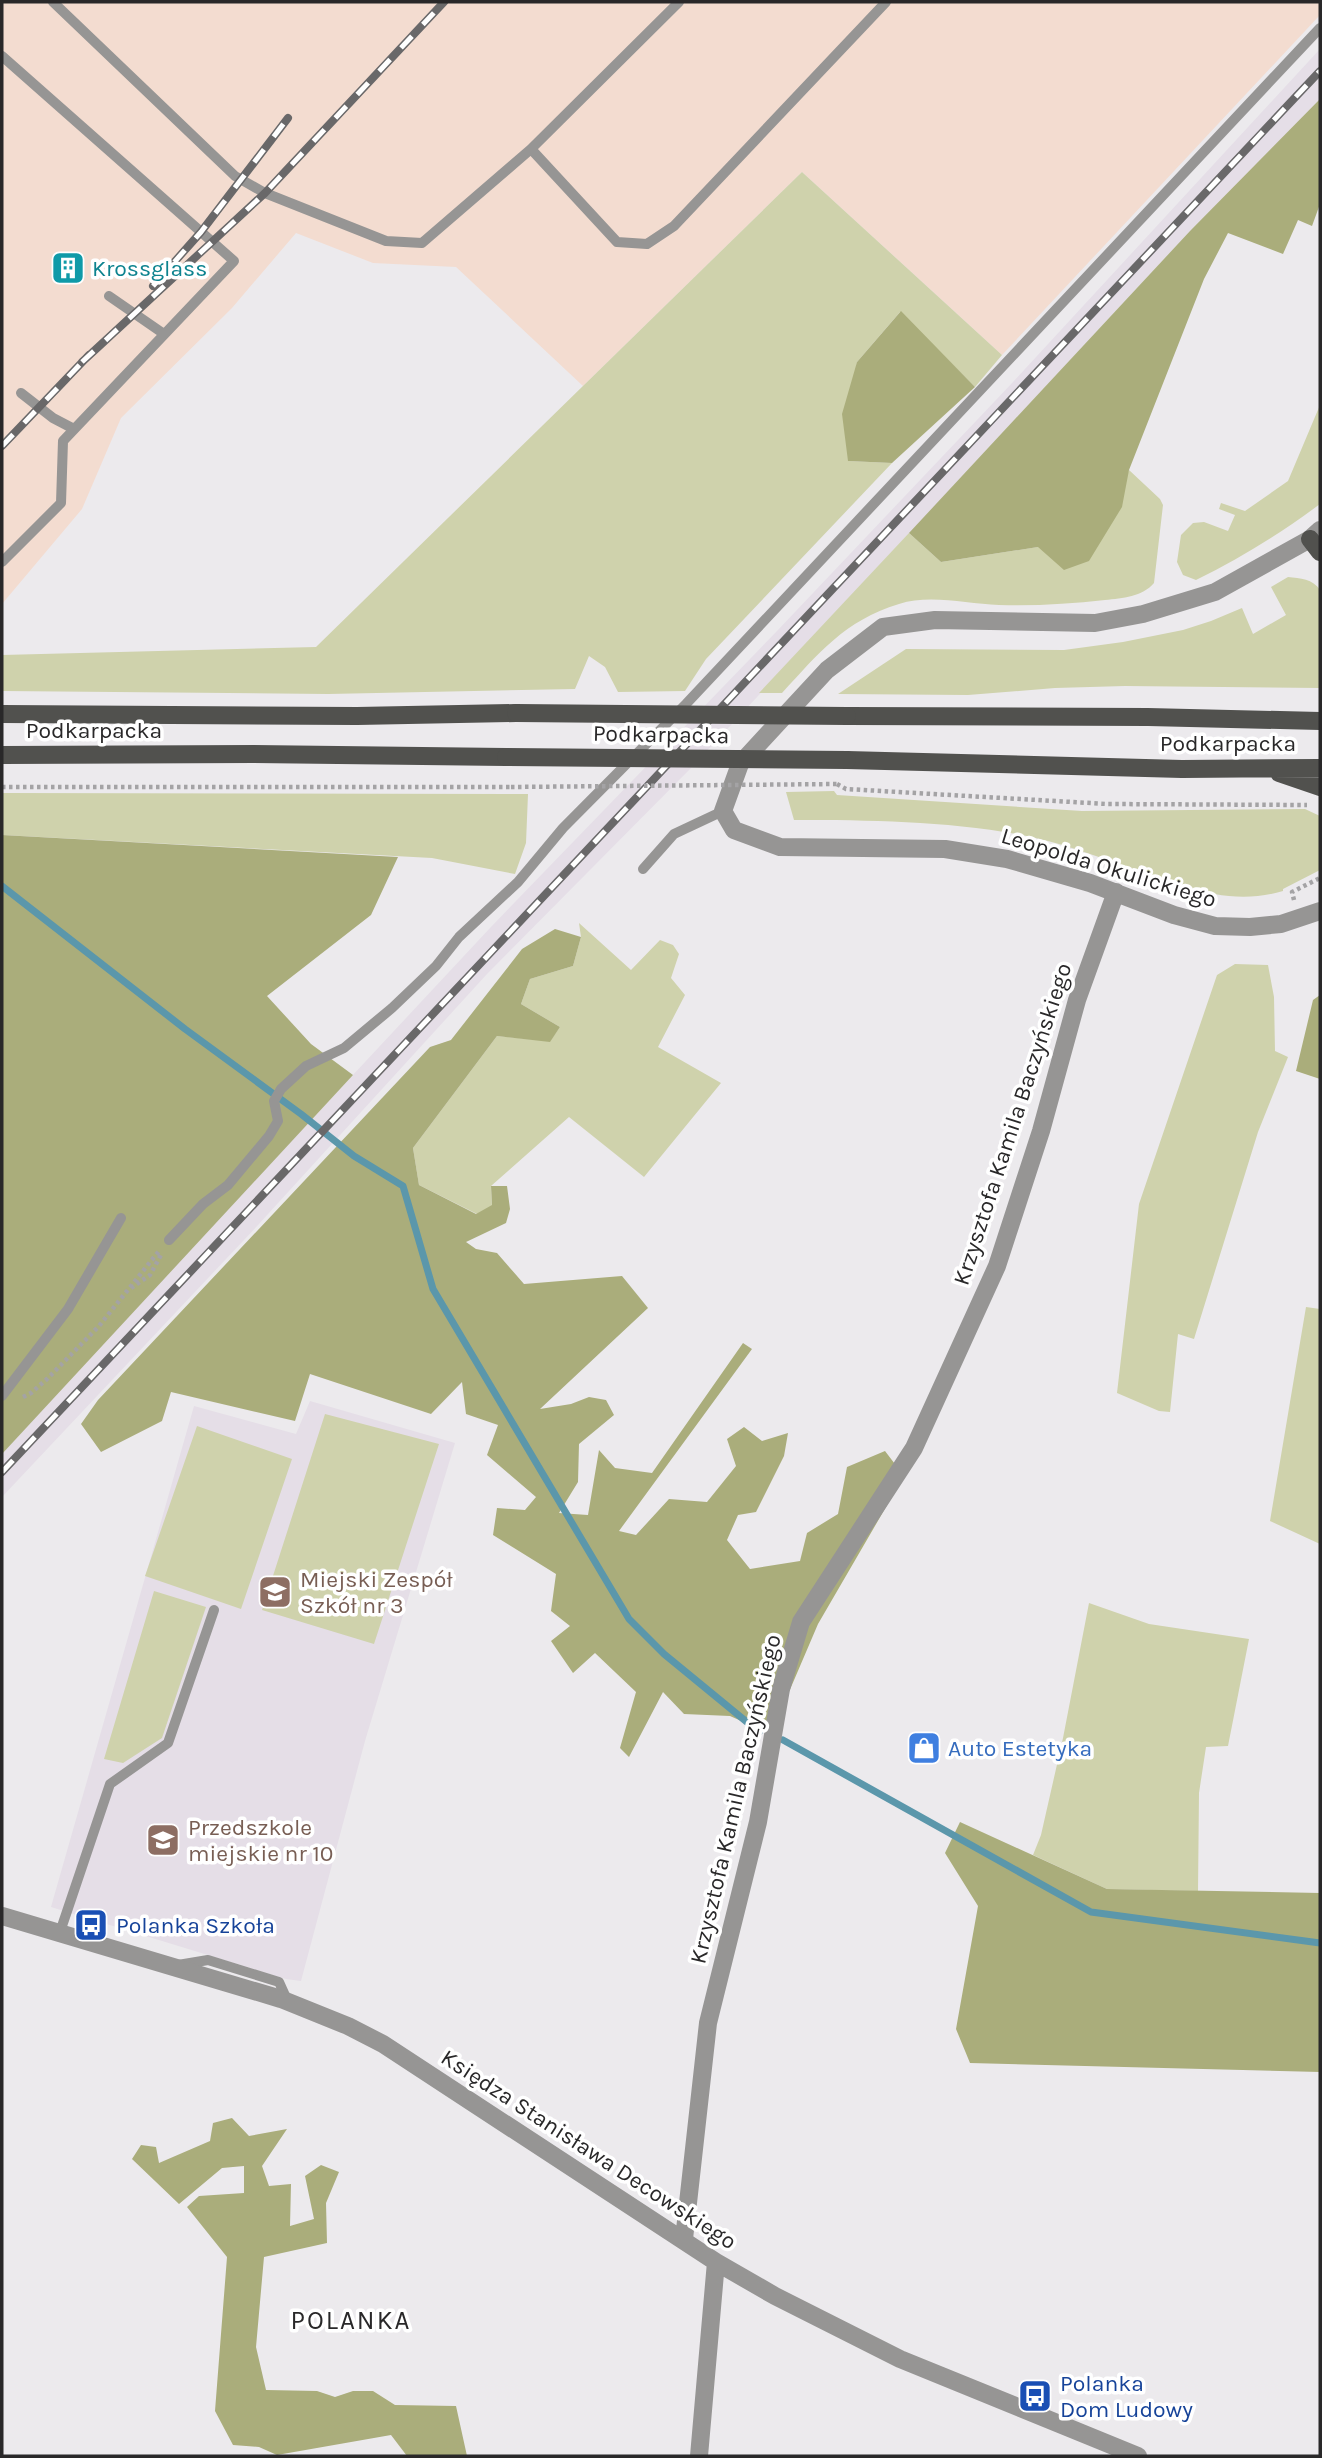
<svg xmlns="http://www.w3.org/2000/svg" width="1322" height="2458" font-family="Karla,sans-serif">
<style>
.built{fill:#e5dee7}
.industrial{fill:#f3dcd0}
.green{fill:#cfd2ac}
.forest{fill:#aaad7b}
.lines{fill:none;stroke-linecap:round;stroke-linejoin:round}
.stream{stroke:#5b97ab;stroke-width:7}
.path{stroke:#a4a3a5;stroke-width:4.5;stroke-dasharray:3.5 3.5;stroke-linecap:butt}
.lane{stroke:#969594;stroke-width:10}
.street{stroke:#969594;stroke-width:18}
.primary{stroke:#51514e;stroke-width:18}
.rail-casing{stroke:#696869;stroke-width:8}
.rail{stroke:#fff;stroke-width:5;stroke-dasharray:16;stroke-linecap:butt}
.path-bridge{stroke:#a4a3a5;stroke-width:4.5;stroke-dasharray:3.5 3.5;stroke-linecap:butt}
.primary-bridge{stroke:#51514e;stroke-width:18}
.labels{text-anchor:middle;stroke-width:7;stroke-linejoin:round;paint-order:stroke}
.culture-label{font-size:23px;fill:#0d838f;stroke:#fff;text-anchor:start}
.street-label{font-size:23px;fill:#292829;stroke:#fff}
.education-label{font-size:23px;fill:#785e54;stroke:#fff;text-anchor:start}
.shop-label{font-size:23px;fill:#366cbe;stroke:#fff;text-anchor:start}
.transit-label{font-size:23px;fill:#164399;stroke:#fff;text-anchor:start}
.quarter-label{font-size:26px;letter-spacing:2px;fill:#292829;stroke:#fff}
</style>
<rect width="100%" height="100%" fill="#eceaed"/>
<path class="built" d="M1320,49v50l-130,132 -498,536 -205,207 -229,251 -256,272v-43l72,-80 416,-446 287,-297 236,-249z
M310,1401l145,42 -90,298 -64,240 -15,-2 -235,-72 143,-501 102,28z"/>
<path class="industrial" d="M2,2h1318v13l-318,340 -200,-183 -219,214 -127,-119 -83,-4 -77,-30 -64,75 -111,110 -39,91 -80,95z"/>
<path class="green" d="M802,172l200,183 -27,32 -75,-75 -43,50 -9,99 44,2 -186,196 -21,32 -67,1 -13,-25 -16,-11 -14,33 -247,5 -326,-3v-36l314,-8z
M1320,405v99c-39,29 -79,54 -124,76l-13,-5 -6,-13 4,-27 12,-12 11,-1 24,9 7,-16 -16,-6 2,-6 24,8 43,-30z
M1129,470l31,29 3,6 -9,78c-12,14 -31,15 -49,17 -35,4 -70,6 -106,5 -32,-1 -69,-11 -100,-1 -55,17 -80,49 -117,89h-23l150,-160 32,29 97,-15 88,-70z
M1288,577c12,1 25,2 32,13v98l-195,-2 -70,2 -87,7 -130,-1 68,-45 158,1 59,-8 60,-12 28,-9 31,-13 11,26 33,-19 -15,-28z
M834,791l3,4 245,16 223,-2 15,7v54l-37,19v2c-53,16 -104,-5 -154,-23 -35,-13 -71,-26 -107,-33 -76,-14 -151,-15 -228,-15l-8,-28z
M2,793l526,1 -2,49 -11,31 -83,-16 -430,-23z
M579,923l52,47 29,-30 13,5 6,9 -8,24 14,17 -27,52 63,36 -77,94 -75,-60 -78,69 1,20 -15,8 -58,-29 -6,-37 84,-112 53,5 10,-14 -39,-23 9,-25 43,-13 8,-29z
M1235,964l33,1 6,32 1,54 13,6 -30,75 -64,207 -16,-5 -8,78 -11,-1 -42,-18 22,-189 78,-229z
M1306,1307l14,2v235l-50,-23z
M325,1414l114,30 -65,200 -112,-34z
M197,1426l95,33 -51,150 -96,-33z
M154,1591l52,16 -44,131 -39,25 -19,-4z
M1089,1603l60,21 100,15 -21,107 -22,1 -7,46 -1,98 -91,-2 -74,-34 8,-20 22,-97z"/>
<path class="forest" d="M1320,99v105l-8,22 -14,-6 -15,34 -55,-21 -24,46 -75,191 -7,37 -33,54 -25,9 -26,-23 -97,15 -32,-29 281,-302z
M901,311l74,76 -83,76 -44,-2 -6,-47 15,-52z
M2,835l396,22 -27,58 -104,81 44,48 42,31 -351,379z
M555,929l26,8 -8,29 -43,13 -9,25 39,23 -10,15 -53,-6 -84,112 6,37 57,29 16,-9 -1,-19h16l3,23 -4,14 -40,19 10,7 21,4 27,31 98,-8 26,32 -108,101 31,-5 18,-7 17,3 8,15 -35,29 -1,38 -19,31 29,2 11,-65 16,18 37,5 91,-130 9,6 -133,182 17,4 33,-36 38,3 29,-36 -9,-27 17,-12 18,14 26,-8 -4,23 -28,56 -18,3 -11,25 23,29 50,-8 7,-28 31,-19 9,-47 38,-16 19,25 -86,148 -47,110 -41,-18 -46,-2 -21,-22 -34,65 -9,-9 16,-56 -41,-39 -22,20 -22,-32 19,-15 -19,-15 5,-37 -63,-39 4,-27 28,2 11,-13 -49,-42 11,-30 -32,-11 -4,-32 -31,32 -121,-40 -15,47 -124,-29 -9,29 -61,31 -20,-28 17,-24 332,-353 21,-7 71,-91z
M1320,995v84l-24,-8 17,-71z
M960,1822l147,67 213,4v179l-350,-9 -14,-34 22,-123 -33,-53z
M232,2118l17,18 38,-7 -25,37 7,20 22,-2 -1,42 24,-7 -9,-43 16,-11 18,7 -13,31 1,40 -63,14 -8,90 10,43 51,1 18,6 18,-6h20l22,14 61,1 11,50h-60l-16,-21 -114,20 -18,-8 -26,-2 -18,-34 12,-154 -40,-50 12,-11 45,-3v-27l-22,2 -43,36 -47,-45 9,-14 15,2 3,16 51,-22 3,-18z"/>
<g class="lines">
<path class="stream" d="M2,886l183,143 116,85 53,42 49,30 30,103 196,330 35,35 95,78
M783,1740l308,172 229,31"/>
<path class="path" d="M837,784l9,5 261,15 200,1
M2,787h509
M1294,900l-2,-8 28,-14
M131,1288l19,-13 12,-22
M23,1397l8,-4 16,-14 52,-53 60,-75"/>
<path class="lane" d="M53,2l182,174 30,17 121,48 36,2 109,-94 148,-147
M2,56l232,205 -171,180 -2,62 -59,59
M531,149l86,93 30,2 27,-18 212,-224
M109,296l55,38
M21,393l32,25 21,11
M643,869l31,-35 49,-23
M169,1240l34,-36 25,-19 41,-49 9,-15 -4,-20 7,-12 25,-23 38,-18 48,-40 44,-42 23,-29 59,-55 45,-54 123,-124 634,-676
M2,1396l66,-87 53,-91
M60,1932l50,-148 58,-41 46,-133
M178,1965l30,-5 71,22 9,20"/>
<path class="street" d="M1320,530l-10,9 -95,53 -72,22 -48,9 -160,-3 -52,7 -56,43 -87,94 -17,47 11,19 46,17 165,2 62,10 83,24 84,32 41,11 35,1 31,-3 39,-13
M2,1916l279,83 67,27 35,18 333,218 59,34 125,63 238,97
M684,2239l24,-216 50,-201 23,-133 20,-67 113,-174 83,-182 44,-135 36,-131 39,-108
M699,2456l17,-194"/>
<path class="primary" d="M1310,539l10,13
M2,714l355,2 159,-3
M847,716l301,1 172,4
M2,755l252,-1 252,3
M847,760l335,9 138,-1
M1279,773l41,14"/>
<defs>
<path id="rail" d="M153,286l48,-54 87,-114
M82,362l183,-169 179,-191
M2,446l87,-91
M2,1472l1318,-1401"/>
</defs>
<use href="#rail" class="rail-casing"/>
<use href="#rail" class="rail"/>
<path class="path-bridge" d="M511,787l326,-3"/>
<path class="primary-bridge" d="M516,713l331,3
M506,757l341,3"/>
</g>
<defs>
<symbol id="building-square" viewBox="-11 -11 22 22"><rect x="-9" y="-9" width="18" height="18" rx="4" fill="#0f9aa8" stroke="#fff"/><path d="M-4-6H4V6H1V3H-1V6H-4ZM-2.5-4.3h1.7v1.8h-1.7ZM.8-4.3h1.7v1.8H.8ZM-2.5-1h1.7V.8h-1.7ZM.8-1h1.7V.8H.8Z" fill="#fff"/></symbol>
<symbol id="school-square" viewBox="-11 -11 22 22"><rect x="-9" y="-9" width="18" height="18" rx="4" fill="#8d6e63" stroke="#fff"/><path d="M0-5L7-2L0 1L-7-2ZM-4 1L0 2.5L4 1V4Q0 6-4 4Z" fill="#fff"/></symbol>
<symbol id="shop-square" viewBox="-11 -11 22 22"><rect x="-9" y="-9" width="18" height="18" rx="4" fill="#3f7fe0" stroke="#fff"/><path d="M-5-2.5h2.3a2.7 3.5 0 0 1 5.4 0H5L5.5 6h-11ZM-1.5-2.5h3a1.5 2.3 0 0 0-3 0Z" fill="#fff"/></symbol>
<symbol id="bus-square" viewBox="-11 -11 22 22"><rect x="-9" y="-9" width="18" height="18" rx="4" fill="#1a4fb4" stroke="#fff"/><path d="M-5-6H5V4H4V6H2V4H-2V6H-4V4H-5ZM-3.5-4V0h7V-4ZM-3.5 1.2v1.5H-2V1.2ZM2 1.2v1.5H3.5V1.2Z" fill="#fff"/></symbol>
</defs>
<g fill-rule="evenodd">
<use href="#building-square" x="49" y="249" width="38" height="38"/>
<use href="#school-square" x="256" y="1573" width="38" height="38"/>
<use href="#shop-square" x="905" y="1729" width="38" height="38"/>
<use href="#school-square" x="144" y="1821" width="38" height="38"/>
<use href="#bus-square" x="72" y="1906" width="38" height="38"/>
<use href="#bus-square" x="1016" y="2377" width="38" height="38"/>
</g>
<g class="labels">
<g class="culture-label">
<text x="92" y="276">Krossglass</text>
</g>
<g class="street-label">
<text x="94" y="738">Podkarpacka</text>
<text transform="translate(661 734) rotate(1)" y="8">Podkarpacka</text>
<text x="1228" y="751">Podkarpacka</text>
<text transform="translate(1109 867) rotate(17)" y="8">Leopolda Okulickiego</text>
<text transform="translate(1012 1124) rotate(-72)" y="8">Krzysztofa Kamila Baczyńskiego</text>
<text transform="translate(735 1799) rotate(-77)" y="8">Krzysztofa Kamila Baczyńskiego</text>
<text transform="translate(589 2149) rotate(33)" y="8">Księdza Stanisława Decowskiego</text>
</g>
<g class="education-label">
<text x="300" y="1587">Miejski Zespół<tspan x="300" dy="26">Szkół nr 3</tspan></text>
<text x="188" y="1835">Przedszkole<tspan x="188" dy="26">miejskie nr 10</tspan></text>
</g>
<g class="shop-label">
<text x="948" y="1756">Auto Estetyka</text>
</g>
<g class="transit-label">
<text x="116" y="1933">Polanka Szkoła</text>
<text x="1060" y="2391">Polanka<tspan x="1060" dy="26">Dom Ludowy</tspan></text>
</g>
<g class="quarter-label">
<text x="351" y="2329">POLANKA</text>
</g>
</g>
<rect width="1322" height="2458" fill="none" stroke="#292829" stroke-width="7"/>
</svg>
